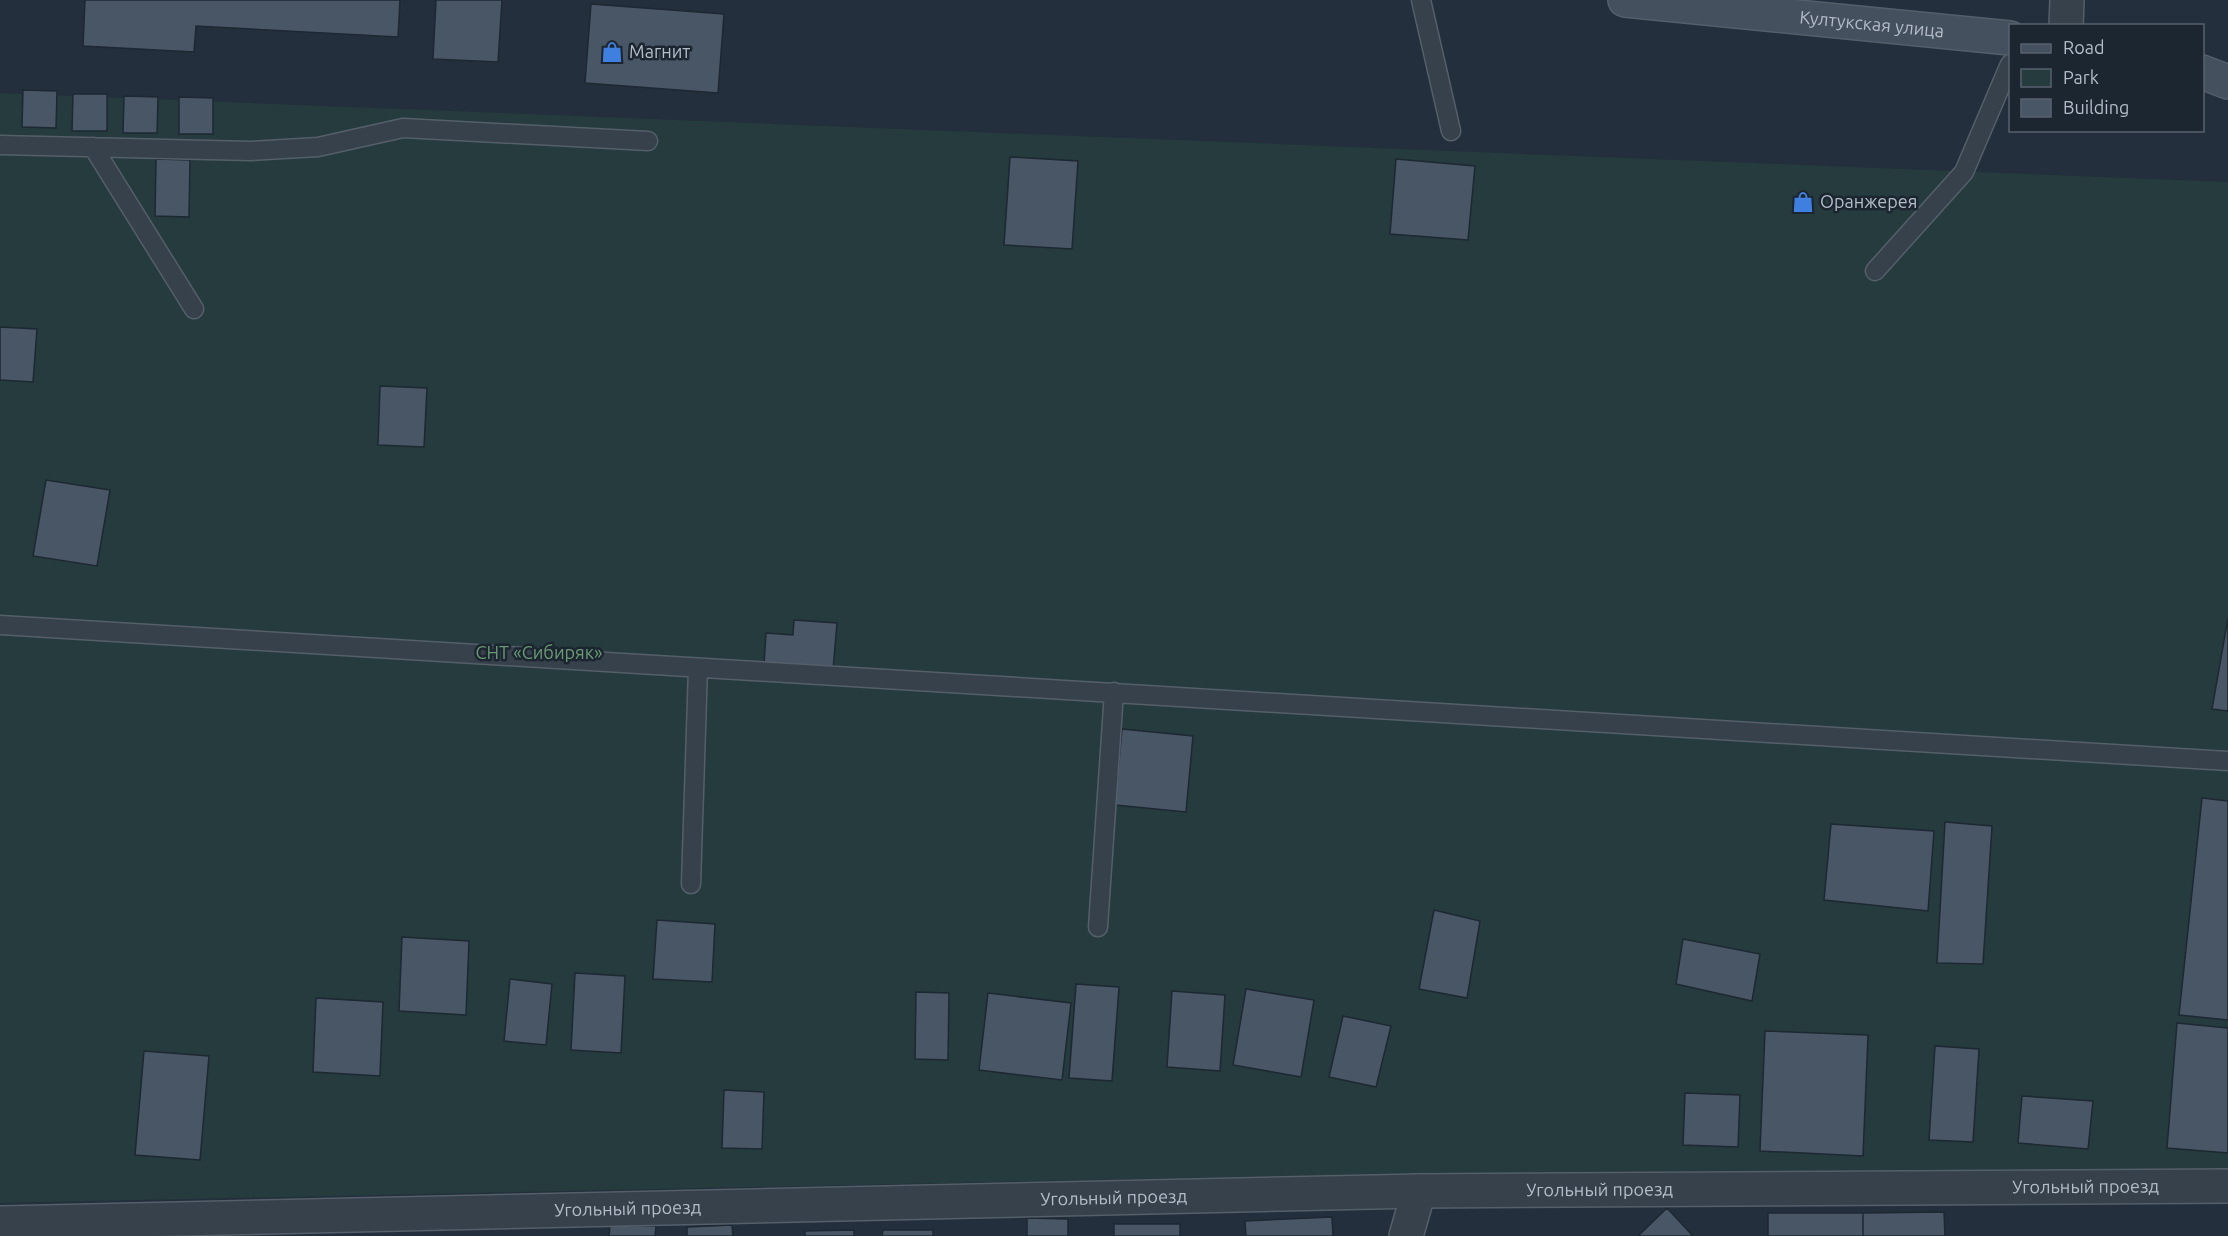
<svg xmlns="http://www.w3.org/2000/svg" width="2228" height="1236" font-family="Ubuntu,sans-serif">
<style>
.green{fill:#253b3d}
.building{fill:#495665;stroke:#1e2833;stroke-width:1.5}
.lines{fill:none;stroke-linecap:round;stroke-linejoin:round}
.lane-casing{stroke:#555f6a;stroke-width:21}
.street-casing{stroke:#555f6a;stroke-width:36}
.secondary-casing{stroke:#555f6a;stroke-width:36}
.lane{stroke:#37414c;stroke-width:18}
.street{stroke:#37414c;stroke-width:33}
.secondary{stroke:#45505f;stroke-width:33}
.labels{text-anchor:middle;stroke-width:5;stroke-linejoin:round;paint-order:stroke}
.street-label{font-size:18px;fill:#b3bcc8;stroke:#1c2631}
.poi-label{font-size:18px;fill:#b3bcc8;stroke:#1c2631;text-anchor:start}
.park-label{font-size:18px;fill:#6a9973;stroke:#1c2631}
</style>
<rect width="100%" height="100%" fill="#232f3c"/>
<path class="green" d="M0,93l2228,89v992l-807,-1 -1421,30z"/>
<path class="building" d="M85,0h315l-2,37 -202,-11 -2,26 -111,-6z
M436,0h66l-4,62 -65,-3z
M591,4l133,10 -6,79 -133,-10z
M23,90l34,1 -1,37 -34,-1z
M73,94h34v37h-35z
M124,96l34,1 -1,36h-34z
M179,97l34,1v36h-34z
M1010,157l68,4 -6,88 -68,-4z
M156,159l34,1 -1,57 -34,-1z
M1396,159l79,7 -7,74 -78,-6z
M0,327l37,2 -4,53 -33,-2z
M380,386l47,2 -3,59 -46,-2z
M46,480l64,10 -13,76 -64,-10z
M2228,618v93l-16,-2z
M794,620l43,3 -4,47 -69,-5 2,-32 27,2z
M1122,729l71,7 -7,76 -71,-7z
M2202,798l26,3v219l-49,-5z
M1945,822l47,4 -9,138 -46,-1z
M1831,824l103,7 -6,80 -104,-11z
M1434,910l46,11 -13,77 -48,-9z
M657,920l58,4 -3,58 -59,-3z
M402,937l67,4 -3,74 -67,-4z
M1683,939l77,15 -8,47 -76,-17z
M575,973l50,3 -4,77 -50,-3z
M510,979l42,5 -6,61 -42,-4z
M1076,984l43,3 -7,94 -43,-3z
M1246,989l68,11 -13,77 -68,-12z
M1172,991l53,4 -5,76 -53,-4z
M916,992l33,1 -1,67 -33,-1z
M988,993l83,10 -9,77 -83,-10z
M316,998l67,4 -3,74 -67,-4z
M1343,1016l48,10 -15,61 -47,-10z
M2177,1023l51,5v125l-61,-5z
M1765,1031l103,4 -5,121 -103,-5z
M1935,1046l44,3 -6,93 -44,-2z
M144,1051l65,5 -9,104 -65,-5z
M724,1090l40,2 -2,57 -40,-1z
M1685,1093l55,2 -2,52 -55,-2z
M2022,1096l71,5 -5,48 -70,-6z
M1667,1208l26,28h-55z
M1944,1212l1,24h-82v-23z
M1768,1213h95v23h-95z
M1332,1217l1,19h-87l-1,-15z
M1027,1218l41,1v17h-41z
M1114,1224h66v12h-66z
M610,1225l46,1 -1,10h-46z
M732,1225l1,11h-46v-9z
M854,1230v6h-49v-5z
M883,1230h50v6h-51z"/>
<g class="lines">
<defs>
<path id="lane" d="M1421,0l30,131
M0,145l250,6 68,-4 85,-19 245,13
M93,147l101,162
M1875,271l89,-99 46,-108
M0,625l2228,136
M691,884l7,-216
M1098,927l16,-235"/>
<g id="street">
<path d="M2066,26l1,-26"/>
<path id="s1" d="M0,1223l1419,-32 809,-5"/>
<path d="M1406,1236l13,-45"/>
</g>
<g id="secondary">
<path id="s2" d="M1625,0l385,38"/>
<path d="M2202,72l26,10"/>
</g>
</defs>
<use href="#lane" class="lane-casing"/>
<use href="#street" class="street-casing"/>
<use href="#secondary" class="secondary-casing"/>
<use href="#lane" class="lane"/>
<use href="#street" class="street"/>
<use href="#secondary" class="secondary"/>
</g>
<defs>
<symbol id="shop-bare" viewBox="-9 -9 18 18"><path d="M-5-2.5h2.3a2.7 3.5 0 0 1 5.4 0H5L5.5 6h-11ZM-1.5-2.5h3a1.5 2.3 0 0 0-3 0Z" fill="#3f7fe0" stroke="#1c2631" stroke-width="2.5" paint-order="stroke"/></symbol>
</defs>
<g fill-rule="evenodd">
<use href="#shop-bare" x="597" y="37" width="30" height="30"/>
<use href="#shop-bare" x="1788" y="187" width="30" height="30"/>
</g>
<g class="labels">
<g class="street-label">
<text dy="6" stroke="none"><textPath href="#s2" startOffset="248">Култукская улица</textPath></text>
<text dy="6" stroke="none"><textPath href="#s1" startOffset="2086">Угольный проезд</textPath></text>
<text dy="6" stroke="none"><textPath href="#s1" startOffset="1600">Угольный проезд</textPath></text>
<text dy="6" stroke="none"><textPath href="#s1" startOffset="1114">Угольный проезд</textPath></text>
<text dy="6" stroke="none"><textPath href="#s1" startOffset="628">Угольный проезд</textPath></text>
</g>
<g class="poi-label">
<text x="629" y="58">Магнит</text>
<text x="1820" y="208">Оранжерея</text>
</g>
<g class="park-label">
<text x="539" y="659">СНТ «Сибиряк»</text>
</g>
</g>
<rect x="2009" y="24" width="195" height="108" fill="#1c2631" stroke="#58626d" stroke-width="1.5"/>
<rect x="2021" y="44" width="30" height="9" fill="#45505f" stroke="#58626d" stroke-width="1.5"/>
<text x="2063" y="54" font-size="18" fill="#b3bcc8">Road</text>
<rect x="2021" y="69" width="30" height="18" fill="#253b3d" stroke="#58626d" stroke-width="1.5"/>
<text x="2063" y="84" font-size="18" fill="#b3bcc8">Park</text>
<rect x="2021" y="99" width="30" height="18" fill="#495665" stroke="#58626d" stroke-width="1.5"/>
<text x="2063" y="114" font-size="18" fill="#b3bcc8">Building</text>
</svg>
